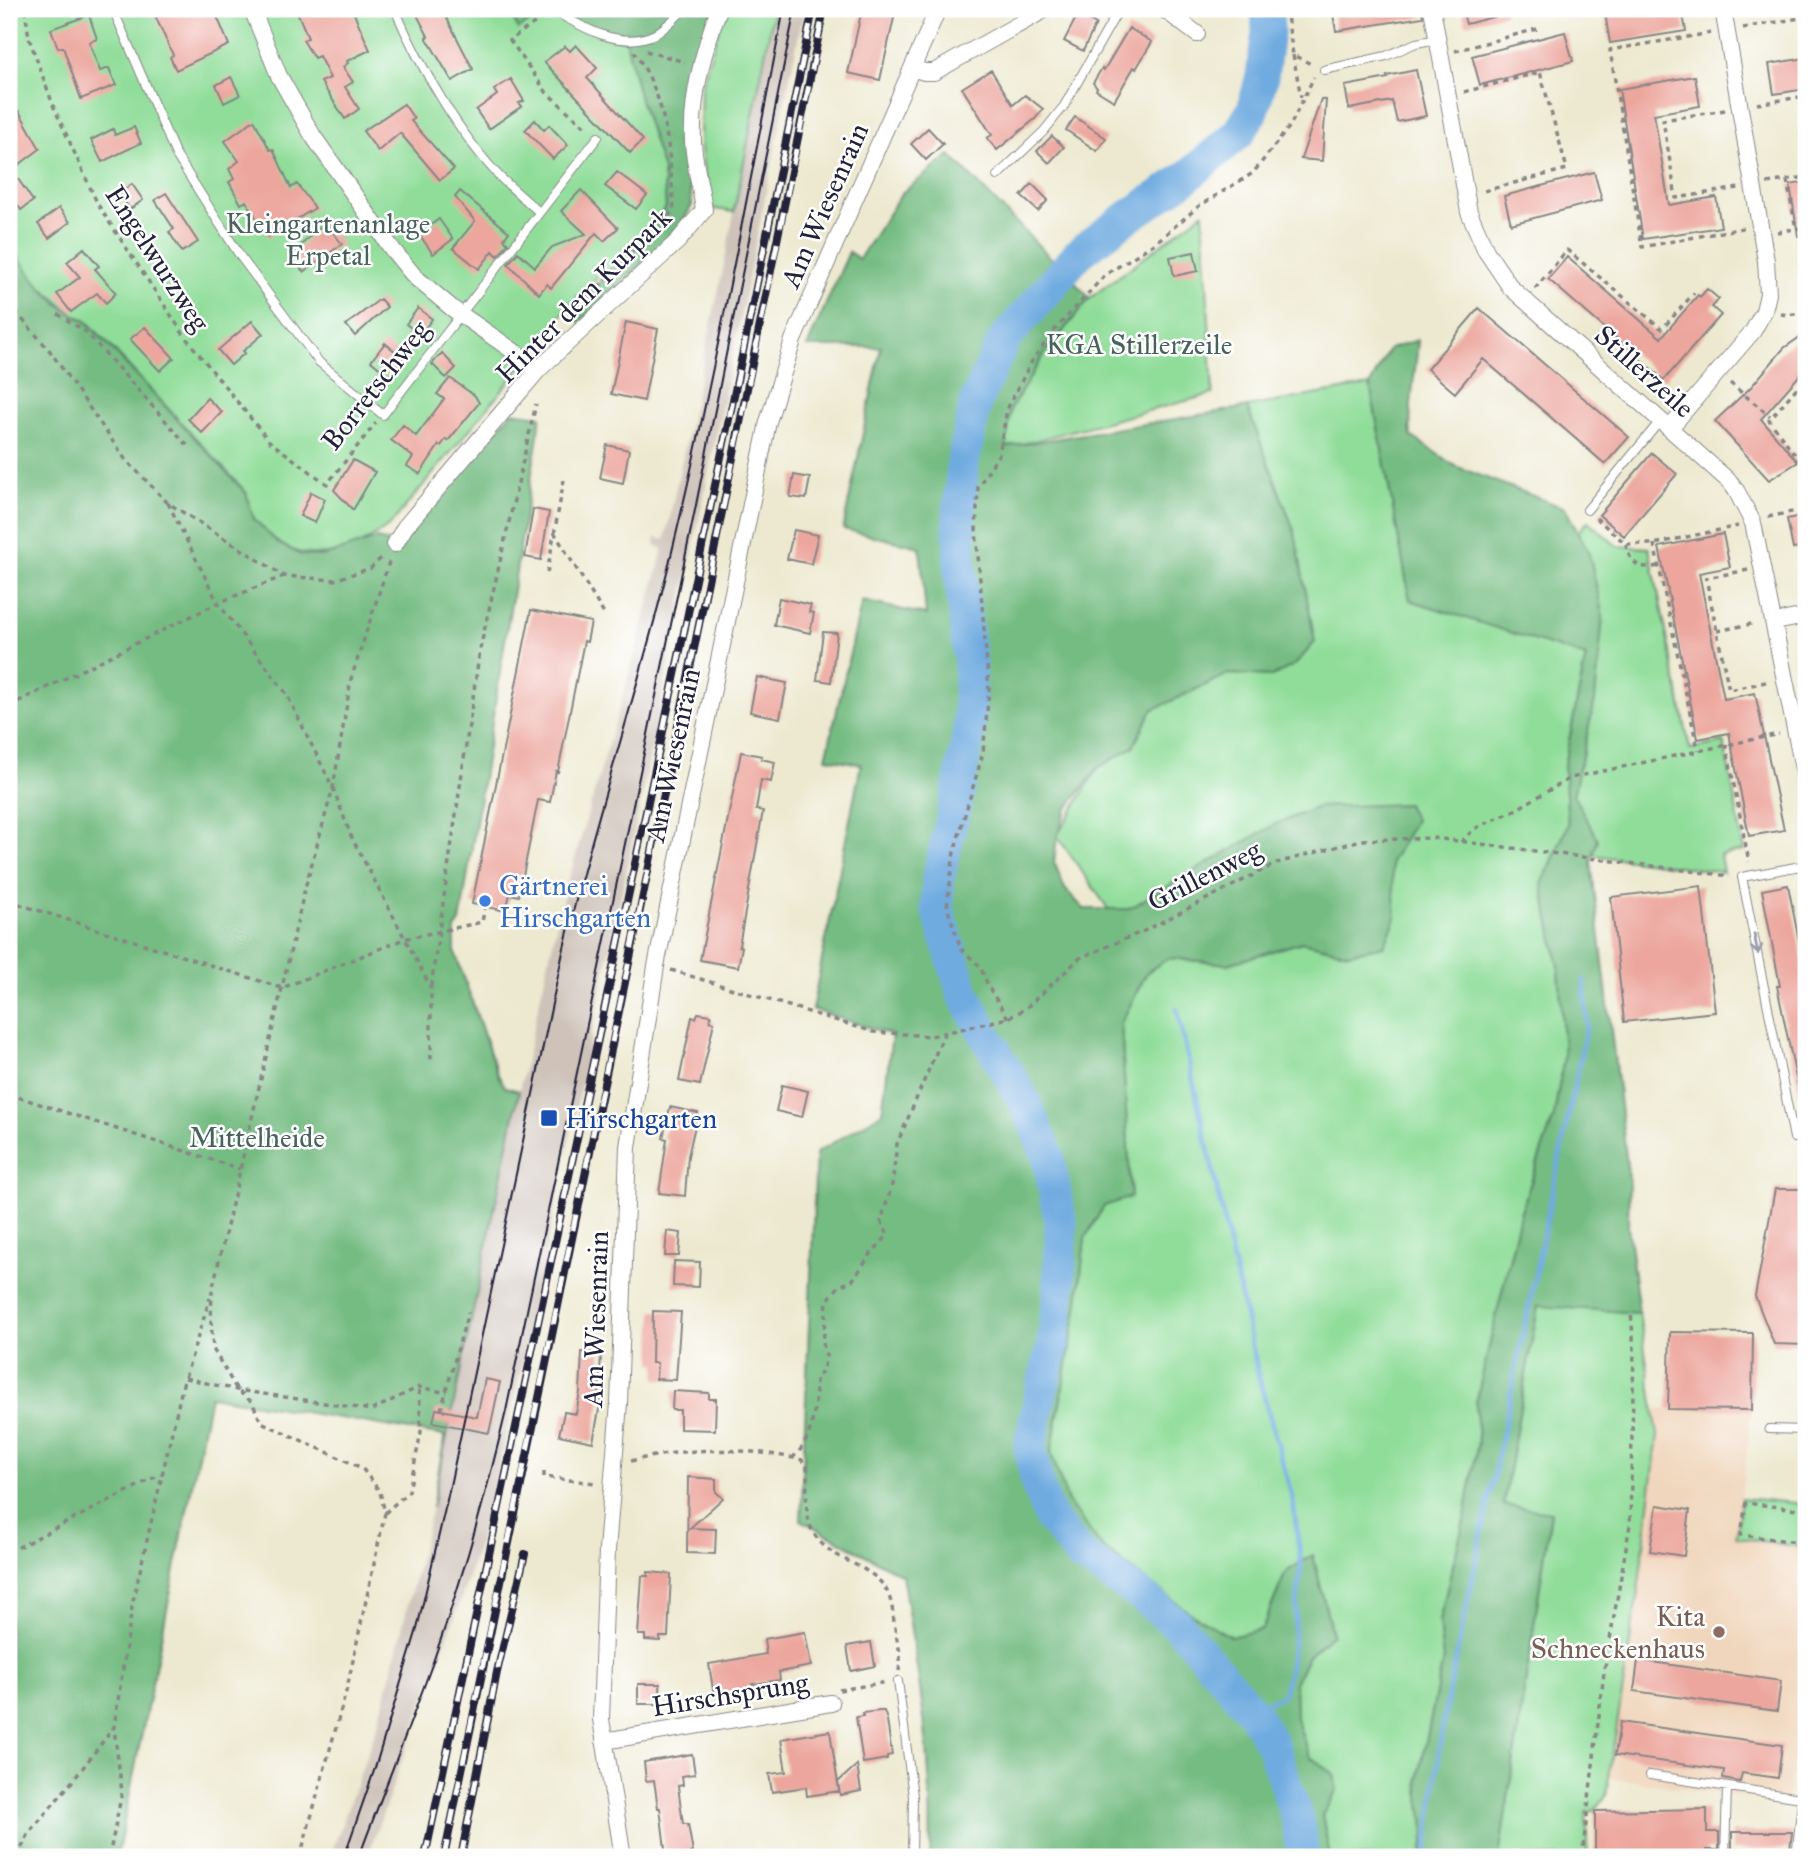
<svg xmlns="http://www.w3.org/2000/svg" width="1815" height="1866" font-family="'IM FELL Great Primer',serif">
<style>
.built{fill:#f0d6bc}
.industrial{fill:#cec2b9}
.green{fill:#90dd9a;stroke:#59806a;stroke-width:2}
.forest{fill:#74bc82;stroke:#4b6f5e;stroke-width:2}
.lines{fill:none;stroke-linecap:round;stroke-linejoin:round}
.stream{stroke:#70abe0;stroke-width:5}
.river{stroke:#70abe0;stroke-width:33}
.building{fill:#eca69d}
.lane-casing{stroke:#888686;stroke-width:10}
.street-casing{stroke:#888686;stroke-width:18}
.path{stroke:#888686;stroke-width:3.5;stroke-dasharray:5 5;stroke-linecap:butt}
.lane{stroke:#fff;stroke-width:8}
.street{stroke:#fff;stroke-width:16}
.tram{stroke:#22223b;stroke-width:2}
.rail-casing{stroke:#22223b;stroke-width:8}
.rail{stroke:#fff;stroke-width:5;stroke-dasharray:16;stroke-linecap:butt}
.oneway{stroke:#9c9ca7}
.shop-dot{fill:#3f7fe0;stroke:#fff;stroke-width:2.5}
.transit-dot{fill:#1a4fb4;stroke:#fff;stroke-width:2.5}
.education-dot{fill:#8d6e63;stroke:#fff;stroke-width:2.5}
.labels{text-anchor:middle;stroke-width:5;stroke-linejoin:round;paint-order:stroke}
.street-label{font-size:28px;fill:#22223b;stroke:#fff}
.park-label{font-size:28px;fill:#48635c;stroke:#fff}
.shop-label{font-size:28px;fill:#366cbe;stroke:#fff;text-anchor:start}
.transit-label{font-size:28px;fill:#164399;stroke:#fff;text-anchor:start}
.education-label{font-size:28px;fill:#785e54;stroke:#fff;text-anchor:end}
</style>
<rect width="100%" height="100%" fill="#fff"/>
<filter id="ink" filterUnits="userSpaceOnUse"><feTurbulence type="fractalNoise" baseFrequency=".0143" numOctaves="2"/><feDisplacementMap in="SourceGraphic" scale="14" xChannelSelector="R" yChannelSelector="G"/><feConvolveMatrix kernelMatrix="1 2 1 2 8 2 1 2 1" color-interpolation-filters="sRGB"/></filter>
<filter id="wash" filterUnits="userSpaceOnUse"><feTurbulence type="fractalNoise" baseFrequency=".00686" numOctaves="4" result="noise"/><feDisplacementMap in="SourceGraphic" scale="28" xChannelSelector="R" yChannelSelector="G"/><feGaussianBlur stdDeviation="1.57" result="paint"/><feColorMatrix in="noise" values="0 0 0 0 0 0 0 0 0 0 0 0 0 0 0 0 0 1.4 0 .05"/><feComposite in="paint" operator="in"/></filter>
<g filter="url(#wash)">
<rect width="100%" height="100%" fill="#ede9d0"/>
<path class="built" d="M1653,1409l99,1 -16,127 70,11v125l-18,129 -180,-24 30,-187 20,-156z"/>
<path class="industrial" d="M774,9h30l-179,868 -111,525 -23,99 -27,90 -97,266h-37l49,-136 53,-213 87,-417 44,-193 71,-240 27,-101 2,-9 -8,-3 1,-7 9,2 58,-271z"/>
<path class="green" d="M9,9h543l74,31 13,56 24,74 3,37 -16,25 -42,41 -4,-3 -36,37 -39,51 -138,166c-35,29 -87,46 -122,10 -5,-5 -12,-10 -15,-16 -4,-8 -5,-18 -8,-26l-160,-172 -13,-6 -43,-37 -21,-35z
M725,9h49l-40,203 -25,-4 -9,-66 1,-55z
M1203,213l10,181 -207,54 5,-40 34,-55 45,-55z
M1370,385l40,215 176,56 -22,109 4,60 -26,59 17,83 5,90 -10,59 -33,95 -45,191 2,40 -13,75 -26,104 4,38 -25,122 7,54 -3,22h-92l-8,-43 15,-23 -3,-17 -25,-18 -13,-38 -1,-35 12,-26 25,-23 -19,-78 -27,16 -24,57 -31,8 -41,-24 -88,-66 -34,-45 -17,-49 26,-144 8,-71 19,-32 27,-10 -10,-173 26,-51 22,-14 59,6 74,-22 47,11 46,-35 -4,-56 23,-42 -138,4 -148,86h-19l-52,-74 41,-68 35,-22 19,-36 76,-36 45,2 22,-143 -48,-126z
M1588,521l29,25 32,2 41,201 34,-7 20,109 -24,4 3,17 -130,-17 -20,-60 22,-95 -6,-147 -11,-21z
M1538,1305l101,8 19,122 -20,156 -32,205 -12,15 -8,1 3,45h-90l52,-344 -48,-7z
M1741,1498l65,6v44l-70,-11z"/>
<path class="forest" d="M508,9h206l-25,77 -4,49 7,70 -12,22 -101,96 -9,-12 80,-79 16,-25 -3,-37 -24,-74 -13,-56 -24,-4 -49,-26 -35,19z
M950,155l140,143 -45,55 -34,55 -5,39 241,-40 48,126 20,109 -19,22 -23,12 -45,-2 -76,36 -19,37 -35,21 -31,41 -10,27 -3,26 11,27 19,20h44l148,-85 42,-17 89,-3 8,16 -24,42 5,56 -12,28 -35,7 -47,-11 -74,22 -59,-6 -22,14 -26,51 10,174 -27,9 -19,32 -8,71 -26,144 17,49 34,45 88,66 41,24 31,-8 24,-57 27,-17 19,79 -25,23 -12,26 1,35 13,38 25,18 3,17 -15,24 8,42h-400c4,-99 -12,-185 -28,-282l-101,-55 15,-367 66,-40 10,-78 -80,-26 49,-245 -35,-6 36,-157 64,14 -6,-68 -77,-18 38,-182h-74l42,-95 10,7 43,-66z
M9,242c19,31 42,64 77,79l160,172 8,26 24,24 23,12 23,1 52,-17 24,5 112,-132 29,4 -81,506 -5,7v23l42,121 8,14 14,4 -87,417 13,-72 -235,-40 -93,461h-108z
M1418,340c-2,33 -10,64 -7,96l44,30 110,42 24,45 14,64 -8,83 -22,95 25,44 -7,23 38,319 -1,47 11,85 -101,-7 -35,199 48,7 -52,345h-77l3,-22 -7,-54 25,-122 -4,-37 26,-105 13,-75 -2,-40 45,-191 33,-95 10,-59 -5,-90 -17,-83 26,-59 -4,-59 22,-109 -176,-57 -40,-215 19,-36z"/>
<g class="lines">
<path class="stream" d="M1177,1009l83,373 33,118 8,64 -10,98 -8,33 -32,15
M1426,1857l17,-136 144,-696 -3,-45"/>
<path class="river" d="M1267,9l1,23 -6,44 -9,34 -14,23 -52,44 -65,44 -43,32 -75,87 -28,61 -13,61 -4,52 2,68 9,82 -1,66 -11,63 -20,85 -1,29 26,86 23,43 39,66 23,54 13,69 -2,67 -6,52 -14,56 -9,47 8,40 12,31 31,38 54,35 43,34 73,85 21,34 26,78 5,35"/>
</g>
<g id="blocks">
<path class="building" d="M152,9h62l15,36 -53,25 -6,-13 3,-2z
M296,9h56l18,41 -23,11 1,2 -5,4 10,15 -8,5 14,22 -14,10 -24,-37 9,-4 -11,-22 -5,2 -11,-18 5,-2z
M414,9h28l31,60 -21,12 -26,-44 2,-1z
M862,9h34l-16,71 -32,-7z
M1332,9h90l1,8 -87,14z
M1462,9h43v5l-39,10z
M1632,9h50l4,22 -76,12 -5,-29z
M1078,14l18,10 -13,27 -19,-10z
M89,15l8,24 -8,3 11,29 9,-3 7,17 -35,14 -18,-52 -5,1 -7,-19z
M1129,28l23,14 -16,27 -2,-2 -20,34 -18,-11 1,-2 -4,-5 9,-15 2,2z
M1565,32l8,29 -93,24 -8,-29z
M576,45l21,23 -10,10 56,62 -13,13 -86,-91 21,-16 5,5z
M1806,58v31l-32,5 -5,-30z
M991,70l22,35 12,-10 18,14 -8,10 -38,31 -10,-12 5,-3 -30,-47z
M1416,70l10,46 -29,6 -5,-21 -43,8 -4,-23 43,-8 -1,-2z
M1695,76l5,30 -46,8 15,91 47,-8 5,30 -78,12 -24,-150z
M231,77l9,18 -16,8 -8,-18z
M511,79l13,22 -5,2 3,3 -33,23 -13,-19 21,-15 -3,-5z
M1321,99l5,1 -4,61 -21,-2z
M404,104l10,15 -3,2 43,48 -14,11 -40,-47 -22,18 -15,-20z
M19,111l21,38 -28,21 21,31 -12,9 -12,-17v-76z
M1075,117l31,21 -9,13 -31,-21z
M254,120l16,30 3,-1 18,39 6,-4 18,24 -47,29 -22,-36 -5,3 -12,-22 5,-3 -5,-10 10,-8 -14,-20z
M535,120l9,10 5,-5 19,20 -15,14 -28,-29z
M134,127l7,16 -39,19 -11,-22 22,-11 2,6z
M928,128l15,16 -17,16 -15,-16z
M1052,136l12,11 -15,16 -12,-12z
M617,172l30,23 -11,14 -31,-23z
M1594,172l8,28 -91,24 -7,-28z
M1806,182v54h-8l-8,-51z
M132,184l11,16 -13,9 -11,-15z
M1032,184l16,16 -10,11 -17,-15z
M581,190l37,38 -14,13 -8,-8 -45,55 -4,-4 -8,10 -31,-30 10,-12 17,15 17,-20 34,-13 -25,-23z
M460,191l49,41 -5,7 4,4 -10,13 -5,-5 -14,18 -26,-21 22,-27 -20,-24z
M166,193l32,49 -16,10 -13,-20 5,-3 -19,-29z
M59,208l11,14 -21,16 -11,-14z
M439,219l14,20 -20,15 -14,-20z
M325,222l17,22 -38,28 -15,-15z
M84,248l15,18 -4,3 21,24 -10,10 -9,-10 -26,19 -14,-18 23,-17 -13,-15z
M1194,252l4,19 -24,5 -4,-19z
M1567,257l94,81 37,-43 2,2 7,-8 12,10 -7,8 9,8 -57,65 -116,-101z
M380,299l7,8 -32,29 -9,-11z
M418,308l14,11 -12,16 -14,-11z
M1479,308l150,129 -24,27 -122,-105 -28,34 -28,-24z
M252,321l11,13 -20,17 2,2 -14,12 -13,-15z
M626,322l32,7 -14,72 -33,-7z
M145,327l29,31 -14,13 -30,-32z
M1806,333v35l-45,51 37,43 -29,18 -54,-59 36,-34 33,-39z
M385,343l18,15 -14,18 -18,-15z
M442,353l14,15 -10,10 -14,-14z
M450,378l25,18 4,7 -31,38 -2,-2 -5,7 -2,-1 -19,29 -13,-8 6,-9 -22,-17 12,-15 13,11 28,-37 -7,-5z
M207,398l15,14 -20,21 -14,-14z
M607,445l22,5 -6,33 -23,-5z
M1652,453l25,21 -53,62 -25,-21z
M353,460l22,12 -22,38 -19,-20z
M794,475l16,3 -4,21 -16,-2z
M311,492l14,7 -10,24 -15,-7z
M533,509l16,3 -8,48 -16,-3z
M1806,515v32l-13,2 -6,-30z
M794,530l24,5 -7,29 -24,-5z
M1723,534l7,33 -31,6 25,126 31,-6 29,137 -35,6 -20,-103 -31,6 -39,-192z
M779,598l32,7 -2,7 5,1 -4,20 -36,-8z
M531,610l60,12 -4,20 -3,-1 -26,131 -2,-1 -6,31 -12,-2 -19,96 -9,-2 -4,17 -34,-7z
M823,632l14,1 -6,49 -14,-2z
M757,677l30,6 -7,35 -30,-6z
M741,752l21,4 -1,3 14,3 -4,20 -10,-2 -5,30 7,1 -24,135 3,1 -4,20 -38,-7z
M1788,885l18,92v4h-3l3,15v101h-6l-23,-111h3l-18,-96z
M1701,886l14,126 -91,10 -13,-125z
M698,1013l13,2 -1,6 4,1 -14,63 -21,-4 13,-64 4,1z
M782,1085l26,6 -6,26 -26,-6z
M670,1107l28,6 -10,43 -3,40 -26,-3 8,-54 -4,-1z
M1775,1189h31v156l-32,-1 -19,-48z
M667,1231l14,2 -2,23h-14z
M674,1261l26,1 -1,25 -26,-1z
M653,1311l28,1 -5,68 -20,-1 1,-16h-5z
M1670,1332l83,1 -1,77 -84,-1z
M582,1352l19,1 -2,45 2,1 -8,43 -34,-7 5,-23 12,2 4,-22z
M485,1379l15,3 -11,51 -56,-11 3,-13 41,8z
M673,1391l36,2v6h7l-1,31 -35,-1v-19h-8z
M688,1477l28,2v13l7,6 -33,30 26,1 -1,25 -28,-1z
M1657,1505l33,5 -6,46 -34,-5z
M648,1572l23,2 -3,63h-8v4l-15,-1v-5h-7l4,-59h6z
M805,1632l6,34 -32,6 1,8 -28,4 1,6 -39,6 -5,-32 57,-10 -2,-15z
M871,1642l4,24 -24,5 -4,-25z
M1638,1660l143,21 -4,30 -143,-20z
M638,1684h22l1,20h-23z
M880,1711h4l3,9 5,35 -5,1v3l-24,4 -7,-46 7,-1 -1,-3z
M1620,1722l162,23 -4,33 -36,-5 -2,9 -17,-3 1,-9 -109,-15z
M830,1731l9,60 -32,5 -1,-9 -34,5 -3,-18 17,-2 -5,-33z
M692,1754l3,20 -13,2 1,9 -5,1 5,38h5l5,29h-3l1,4h-25l-6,-49h-2l-4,-28 -8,1 -2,-19z
M857,1765l4,26 -21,4 -2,-13z
M1707,1809v23h12v18h-12l1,7h-113v-46z
M1732,1832h60l-2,17 -58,1z"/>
</g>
</g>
<g filter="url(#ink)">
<use href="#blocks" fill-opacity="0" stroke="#888686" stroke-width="2"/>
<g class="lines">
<defs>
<path id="lane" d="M113,9l63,146 64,101 79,106 64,53 215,-278
M395,9c23,55 65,127 107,170 12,11 25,22 37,33
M551,9c29,17 69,42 104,25 10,-5 21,-18 30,-25
M1324,70l62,-14 30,-13 22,-4
M997,176l47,-45 20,-25 55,-97
M1587,510l73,-89
M1806,865l-64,12 52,261 12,-3
M1769,1429l37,1
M898,1681l15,115 -1,61
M1650,1775l151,23
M1725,1857l2,-70
M1796,1857l10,-91"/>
<path id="street" d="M252,9l27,67 34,60 79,113 23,28 38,32 86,60
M1164,9l33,25
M1432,9l37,203 17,39 25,37 219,194 6,8 17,33 53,260
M913,68l11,4h10l112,-63
M1670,428l83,-97 11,-20 4,-17 -2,-33 -43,-252
M395,544l10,-17 134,-158 139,-128 26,-31c-3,-22 -10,-46 -11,-69 -2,-46 10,-90 26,-132
M1775,622l31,-6
M604,1741l227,-38
M623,1857l-22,-138 6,-169 12,-147 9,-256 28,-181 112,-544 25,-82 145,-331"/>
</defs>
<use href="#lane" class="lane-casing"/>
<use href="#street" class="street-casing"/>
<path class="path" d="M25,9l4,29 24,67 45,100 88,133 83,103 58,43 49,-61
M1286,9l7,46 20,10
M543,17l-33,23 37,53 41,36
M1743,28l63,-11
M1711,33l-101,17 32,197 101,-19
M646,51l39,11
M1455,51l82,-22
M1293,55l8,42
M1464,92l76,-20 27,97 -87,23
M1757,104l49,-8
M1725,110l-62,10 13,78 63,-10
M1787,180l9,49
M1767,183l39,-6
M1777,232l29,-5
M1535,289l32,-39 95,79 32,-36
M9,304l41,47 75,108 43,44 116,73 50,4 37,-12 13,-13
M58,314l28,18 103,115
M1781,314l7,1 18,-3
M570,316l104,-106c-5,-57 -5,-110 -40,-158
M1730,383l40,33
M1801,462l-32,-42 37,-43
M168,503l50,100 68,90 47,95 18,48 80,152v72
M1768,517l38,-8
M1596,518l30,26h28l84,-18
M554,532l50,82
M1626,544c3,19 13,26 33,22
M1654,544l44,206
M1748,570l-42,8 23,112 41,-9
M547,573l17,-93
M1717,631l39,-8
M9,706l209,-103 66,-27
M1726,744l23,118
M1461,842l13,-13 43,-20 53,-31 209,-44
M9,901l273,87 122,-49 78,-17 3,-16
M671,970l203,62 57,4 77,-18 17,-9 55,-51 64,-27 133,-68 84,-23 73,-2 296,38
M431,986l49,-337 56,-245
M1008,1018l-19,-30 -9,-22 -19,-17 -14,-42 7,-55 29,-99 6,-63 -13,-159 2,-44 21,-33 8,-45 25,-48 21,-29 52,-57 50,-32 44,-37 54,-33 37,-47 24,-49
M9,1094l231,75
M185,1378l52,12 135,20 47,-23 28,6
M441,1410l27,-98
M792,1458c22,-16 24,-56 24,-80l7,-7 3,-15 -3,-12 4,-43 12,-15 13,-5 19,-27 17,-19 -7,-14 11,-36 5,-41 47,-110
M631,1461c56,-14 116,-14 171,-1l5,6c1,21 -4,44 5,64 16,34 65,32 77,66 4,10 4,22 6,32 3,21 7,21 4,43
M544,1472v5l51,6
M1806,1510l-60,-7 -5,32 65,8
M385,1513l24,-22 12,-59 -2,-45
M9,1552l154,-79
M839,1690l48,-8
M17,1857l12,-24 46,-55 39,-51 19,-126 50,-217 27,-86
M109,1857l13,-65 -8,-64
M300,1857l47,-169 38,-175 -5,-21 -18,-24 -101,-46 -9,-20 -15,-12 -24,-41 -2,-28 1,-30 93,-403 28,-100 18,-109 39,-120
M1582,1857l22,-184 26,-148 4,-175 -3,-38"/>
<use href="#lane" class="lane"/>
<use href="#street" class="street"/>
<path class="tram" d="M344,1857l31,-89 42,-139 30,-129 116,-548c31,-131 74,-258 106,-388 45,-184 78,-370 115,-555
M359,1857c24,-65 50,-129 74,-195 29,-82 53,-166 73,-251l189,-901 100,-501"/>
<defs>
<path id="rail" d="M425,1857l307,-1452 81,-396
M444,1857c124,-616 258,-1231 380,-1848
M461,1857l36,-185 28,-118"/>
</defs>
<use href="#rail" class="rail-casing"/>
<use href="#rail" class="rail"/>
</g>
<defs><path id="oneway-shaft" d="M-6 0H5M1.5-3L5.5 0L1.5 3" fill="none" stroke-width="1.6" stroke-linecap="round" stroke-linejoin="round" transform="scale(1.75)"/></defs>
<use class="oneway" href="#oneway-shaft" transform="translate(1756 944) rotate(79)"/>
</g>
<circle class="shop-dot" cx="485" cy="901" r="7"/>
<rect class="transit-dot" x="540" y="1109" width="18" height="18" rx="3.5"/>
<circle class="education-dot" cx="1719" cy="1632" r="7"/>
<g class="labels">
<g class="street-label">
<text transform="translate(824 205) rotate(-66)" y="10">Am Wiesenrain</text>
<text transform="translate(158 258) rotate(57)" y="10">Engelwurzweg</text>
<text transform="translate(583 295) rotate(-45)" y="10">Hinter dem Kurpark</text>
<text transform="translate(1645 371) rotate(42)" y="10">Stillerzeile</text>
<text transform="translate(375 385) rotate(-52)" y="10">Borretschweg</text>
<text transform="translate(672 755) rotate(-78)" y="10">Am Wiesenrain</text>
<text transform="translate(1204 875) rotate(-27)" y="10">Grillenweg</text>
<text transform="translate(595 1319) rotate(-88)" y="10">Am Wiesenrain</text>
<text transform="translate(730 1694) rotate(-9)" y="10">Hirschsprung</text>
</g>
<g class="park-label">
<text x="328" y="233">Kleingartenanlage<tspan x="328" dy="32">Erpetal</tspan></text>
<text x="1139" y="354">KGA Stillerzeile</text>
<text x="257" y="1147">Mittelheide</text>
</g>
<g class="shop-label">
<text x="499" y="895">Gärtnerei<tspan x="499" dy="32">Hirschgarten</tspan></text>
</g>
<g class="transit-label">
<text x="565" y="1128">Hirschgarten</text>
</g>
<g class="education-label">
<text x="1705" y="1626">Kita<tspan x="1705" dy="32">Schneckenhaus</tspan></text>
</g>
</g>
<rect width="1815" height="1866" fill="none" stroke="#fff" stroke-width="35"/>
</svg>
